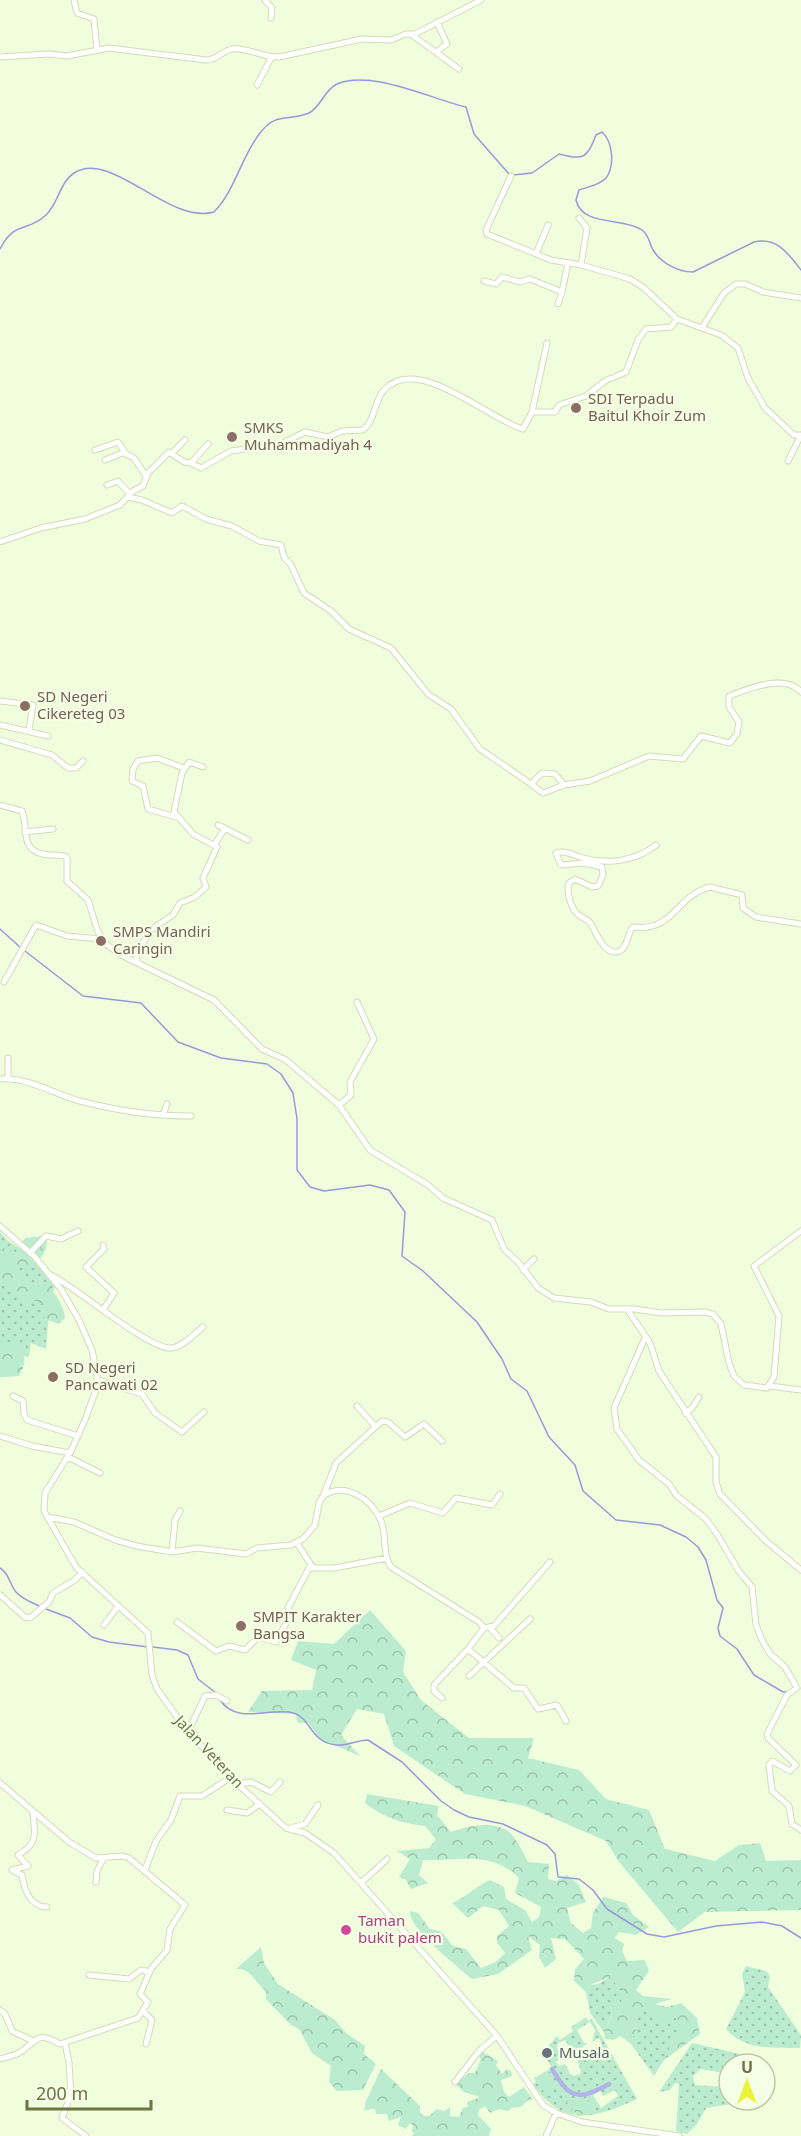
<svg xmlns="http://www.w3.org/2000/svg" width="801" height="2136" font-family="'Noto Sans',sans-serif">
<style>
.grass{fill:url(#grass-dots);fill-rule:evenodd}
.forest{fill:url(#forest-crowns)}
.pitch{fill:#bceccf}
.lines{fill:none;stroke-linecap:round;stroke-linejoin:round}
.stream{stroke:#979ada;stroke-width:1.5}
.canal{stroke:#b1b4e8;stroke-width:4.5}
.minor-casing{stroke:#d2ddb4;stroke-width:7}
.minor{stroke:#fff;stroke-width:5}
.education-dot{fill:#8d6e63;stroke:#f4ffe5;stroke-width:2}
.hotel-dot{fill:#d1479c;stroke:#f4ffe5;stroke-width:2}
.worship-dot{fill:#6b7280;stroke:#f4ffe5;stroke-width:2}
.labels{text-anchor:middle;stroke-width:4.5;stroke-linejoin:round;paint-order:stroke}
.education-label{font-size:15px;fill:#785e54;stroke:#f4ffe5;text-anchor:start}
.street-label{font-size:15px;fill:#6d7544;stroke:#f4ffe5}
.hotel-label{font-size:15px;fill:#b23c85;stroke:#f4ffe5;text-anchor:start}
.worship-label{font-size:15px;fill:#5b616d;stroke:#f4ffe5;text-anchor:start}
</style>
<defs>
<pattern id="grass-dots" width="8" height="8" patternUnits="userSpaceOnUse" patternTransform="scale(1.5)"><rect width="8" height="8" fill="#bceccf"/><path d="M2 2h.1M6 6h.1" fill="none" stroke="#9dc4aa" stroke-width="1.8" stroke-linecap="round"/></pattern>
<pattern id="forest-crowns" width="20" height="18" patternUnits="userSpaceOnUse" patternTransform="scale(1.5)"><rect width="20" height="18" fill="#bceccf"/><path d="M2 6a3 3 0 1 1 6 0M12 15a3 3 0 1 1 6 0" fill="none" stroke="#9dc4aa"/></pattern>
</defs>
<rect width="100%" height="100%" fill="#f0fedd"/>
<path class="grass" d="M0,1232l7,8 21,14 27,33 -5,14 -4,48 -15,-6 -2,14 -23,-4 -6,4z
M746,1966l20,5 4,5 -2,11 33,48 -1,13c-27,-1 -55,3 -74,-19l19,-37 -3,-18z
M611,1976l10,17v9h-8l-3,17 -6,13 -14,-19 -4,-21 4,-7 8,-1z
M653,2009l22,8 6,6 -9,24 -18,29 -23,-32 4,-5 -3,-4 4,-2 -1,-12 6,-10z
M586,2017l2,4 4,-2 45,80c-43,20 -74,29 -104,-15l3,-2 -2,-4 18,-10 -9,-16 14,-16 3,4 13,-9 -2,-4zM590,2022l5,8 -3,12 7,-4 3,6 -25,13 4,16 -6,3 -5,-2 -5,-10 -6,2 -3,-5 6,-3 -5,-10 1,-5 7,-3 9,13 14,-10h-4l-7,-13zM615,2090l3,6 -17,12 -8,-13 7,-4 3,5zM569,2098l25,6 1,9 -20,1v-5l-9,-8z
M692,2043l57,13 -7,6 3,2h-16v10l-28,-5 -8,7 2,9 34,2v13h9l1,3 -33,5 -9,16 -10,10 -11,-3 3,-47 -4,-1 -5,7 -11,2z"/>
<path class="forest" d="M42,1236l5,5c-1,17 -11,22 -26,24l-3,4 19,18 8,-3c8,4 20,24 20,34l-6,6 -14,-5 -7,-18 -13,1 -25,-24v-31l16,5 9,-14z
M8,1342c17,6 21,18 11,34l-16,1h-3v-32z
M370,1610l36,41 -3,21 18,28 48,38h65l-6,20 51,12 27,29 43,11 16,39 50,12 24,-16 21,-2 6,18 35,-1v50l-96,2 -27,20 -59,-70 -13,-21 -81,-35 -60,-12 -71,-48 -10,-32 -27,-5 -16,26 19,21 -40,-17 -11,-16h-11l-2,-9 -48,-2 14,-21 50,-1 4,-20 -25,-10 7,-19 36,3z
M367,1794l72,12 -2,9 14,17c17,-6 45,-13 60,2 7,7 12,19 17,28l21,2 -1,15 8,2 11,-6 12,10 7,17 -19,6 4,15 12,10 8,-5 2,-16 11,-15 22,6 7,12 16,12 -13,8 -17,-3 -4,6 9,6 -2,7 5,10 18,-1 4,11 -13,19 7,6 29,3 -17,5 12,3 14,-4 16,15 3,16 -36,26 17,-37 -6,-6 -7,7 -11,-7 -4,-8 -12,3 -6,9 1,12 -4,2 4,4 -5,5 -11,-8 -6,4 -9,-1 -1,-7 6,-13 3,-17h8v-9l-10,-17 -21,9 -4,7 -12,-11 1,-12 9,-10 -19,-20 -14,-1 5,21 -11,9 -6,-11 1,-12 -12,-9 4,14 -34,24 -26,5c-14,-12 -64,-51 -62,-68l8,2 12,16 10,2 13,15 13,3 15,19 15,-6 9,-9 -8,-10v-7l12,-10 -10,-16 -16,-4 -15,12 -16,-15c14,-6 24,-17 38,-23l14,7 2,12 19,11 7,12 7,-5 2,-10 -26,-14 4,-15c-28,-28 -60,-17 -96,-18l-4,15 9,8 -17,6 -5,-9 -7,-3 11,-18 -13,-8 32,-3 7,-9 -11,-13c-22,-2 -43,-9 -60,-23z
M261,1947l3,16 14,21 57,36 11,13 19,13 -1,8 12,10 -13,26 -26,1 -8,-9 2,-16 -19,-13 -13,-24 -8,-4 -25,-26v-8c-11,-7 -14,-23 -30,-22z
M483,2052l15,9 -2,4 6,9 5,-5 4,2 1,5 -11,4 3,12 5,5 15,-10 9,13h-5l-7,7 -9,1 -4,3 -9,-2 -9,4 -5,-7 -6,4 -1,5 13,14 -2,7h-77l2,-3 -3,-3 2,-1 -1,-5h-3l-3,5 -8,-4 3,-8 -12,4 -2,-7h-11l-1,-5 -11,1 2,-9 15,-32 39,37v6l4,4h5l8,-7 7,2 6,-4v9l9,1 4,-9 5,-1 -1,-5 13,-5 -16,-5 -9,-8 14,-11h6l6,-14 -3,-4z
M569,2098l24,3 2,12 -18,2 -11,-14z"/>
<path class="pitch" d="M549,2072l8,15 -10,9 -12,-17z"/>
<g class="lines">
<path class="stream" d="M513,175l19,-2 27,-19c25,7 28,4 37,-19l6,-3c11,10 13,34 4,46 -6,7 -18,9 -27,12l-3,10c6,27 47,17 66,30 7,5 7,12 11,20 8,13 25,22 40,22l61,-30c23,-5 34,11 47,28
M0,249c15,-29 27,-16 46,-34 12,-11 14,-33 28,-42 38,-24 94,52 140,39 22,-23 27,-55 46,-79 17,-22 28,-11 49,-20 12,-6 15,-23 28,-29 34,-15 94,15 129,23l8,27 35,40
M0,929l21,19
M25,951l58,45 58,7 37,39 43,16 46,6 14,10 12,19 4,26v51l13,17 14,4 46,-6 19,5 16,22 -3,44 21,15 54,51 25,37 9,20 16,12 22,46 26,28 8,26 33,29 44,5 26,12 12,10 8,13 11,40 6,8 -5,20 2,8 17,13 17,26 29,17h5
M0,1568c10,6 9,16 16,24 7,8 16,10 25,15
M46,1609l24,9 22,19 17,5 39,5
M153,1647l24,3 11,5 10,24 18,14
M220,1700c16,24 46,9 69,12 23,3 19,30 47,33 12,1 21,-5 32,-5l34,22 39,39 13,9 15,7 34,7 44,21 8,9 3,23 21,2 14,11 14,19 40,25 17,3 52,-11 46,-4 20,4 19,12"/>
<path class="canal" d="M552,2069c18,30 26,32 57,15"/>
<defs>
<path id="minor" d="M74,0l3,13 17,6 3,31
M265,0l7,8 -1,10
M412,35l47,34
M436,52l11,-8 -10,-22
M0,57l49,-3 18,2 42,-8 97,12c11,0 16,-9 26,-11 16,-2 31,9 47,8l83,-18 29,1 15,-6h9l66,-34
M257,85l14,-27
M511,176l-25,54 1,4 64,26 30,5 49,14 14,9 33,31 44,16 17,13 10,30 17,30 29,27h7
M579,218l8,10 -6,37
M536,254l12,-29
M484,281l12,3 6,-7 18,5 10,-3 32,13 6,-29
M558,304l4,-12
M703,326l21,-33 12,-9h9l18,8 38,6
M547,343l-15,69h23l4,-7 27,-9 19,-15 21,-9 12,-32 8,-11 25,-2 6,-8
M95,450l23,-8 8,12 8,4 12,18
M173,452l12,-12
M105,460l20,-8
M788,461l13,-26
M191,463l17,-19
M107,485l11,-4 12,13
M128,497l14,3 30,13 10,-7 24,13 26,7 27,15 22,4 3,12 7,8 13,28 27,18 18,18 42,19 37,46 23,15 29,40 51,35 11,-11 13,1 9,11 26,-4 59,-25 34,3 18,-23 29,7 7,-9 2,-12 -10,-15v-11c19,-7 56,-23 72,-4
M0,542l41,-14 44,-9 35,-14 13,-14 10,-5 5,-13 21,-21 15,10 7,1 10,5 30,-17 50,-7 24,-12 23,5 14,-6 21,-1c12,-9 11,-29 21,-40 34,-37 105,30 139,39l9,-17
M0,701l33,4 -4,25
M0,725l48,11
M0,740l52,15 16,13h8l7,-7
M531,784l12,9 21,-8
M0,805l22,6c7,17 -3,38 21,43 8,2 16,0 24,3v24l21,19 10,32 9,13 16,11 91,44 48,49 24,11 53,45 31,45 58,35 15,13 49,22 12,29 15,14 19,25 16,10 37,4 18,7h26l26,4 44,-1 8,2 8,10 8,39 5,13 10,9 23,3 7,-11 5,-61 -25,-50 47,-35
M176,817l-28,-8 -5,-23 -11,-5 1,-12 5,-8 19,-3 27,10
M218,825l30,15
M25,832l28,-3
M215,844l10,-16
M656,845c-20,16 -48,20 -73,13 -10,-3 -17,-8 -27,-5l5,12 23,-2 18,4 1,8 -5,11 -6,1 -17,-8 -6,4c-3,9 2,27 11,33 4,3 8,3 11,8 5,9 14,33 29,27 8,-4 7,-18 13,-24 42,5 42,-31 77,-40l32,8 1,13 13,9 45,7
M136,962l1,-10 15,-23 21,-14 7,-12 15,-6 11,-10 -3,-9 14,-31 -24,-13 -19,-22 8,-39 7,-11 14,5
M4,982l32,-57 31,11 34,3
M8,1058v21
M0,1079c28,-2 54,15 80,22 38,10 73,15 111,15
M339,1105l12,-10 -1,-13 24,-43 -17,-37
M163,1115l4,-11
M0,1226l35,31 26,32 18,31 13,30 5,24v13l-12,33 -15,33 -25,40 -1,18 32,56 72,66 4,42 5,14 31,43 56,58 42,38 19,5 29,20 163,183 46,69 13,8 26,9 97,14
M103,1245l1,4 -18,18 28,26 -11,17
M30,1253l16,-17 15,3 17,-8
M523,1270l11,-11
M51,1275c25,12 99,76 121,73 10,-1 23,-14 31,-21
M627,1309l23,34 9,28 57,86v25l4,12 46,47 35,29
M645,1338l-31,70 3,21 22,31 30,24 7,11 30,24 11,15 21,36 14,17 4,38 6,15 8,14 15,13 12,21 -10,7 -20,39 1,4 28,27 -6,6 -18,-10 -3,4 3,26 17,15 3,18 9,6
M98,1380l44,14 13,19 27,19 22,-20
M770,1386l31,4
M13,1396l10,5 1,13 3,6 51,16
M357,1406l18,20
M685,1413l7,-5 7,-11
M0,1436l32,10 38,7
M68,1457l32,16
M324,1494l12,-31 46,-42 6,1 17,15 19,-13 18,17
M379,1516l31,-13 33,10 13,-15 36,7 8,-11
M47,1517l27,5 41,18 22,6 35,6 25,-4 49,6 11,-6 34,-3 12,-6 12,-14 4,-22 4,-7c22,-15 49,3 58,25 6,14 1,33 10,46l88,55 5,6
M297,1543l16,25
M172,1552l3,-32 5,-9
M0,1595l25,22 5,1 19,-16 4,-9 22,-13 7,-8
M177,1622l39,29 13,-5 16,4 13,-13 18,5 15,-28 -3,-6 21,-40h25l53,-10
M104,1625l14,-19
M491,1629l8,9
M468,1649l46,39h10l14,21 19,-4 9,16
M469,1676l61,-57
M442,1698l-8,-7v-6l34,-36 16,-21 10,-2 56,-64
M188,1732l17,-36 11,-1 11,6
M0,1783l69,59 27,16 27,-2 6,2 56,47 -15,24 -3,21 -16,19 -11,25 8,8 -10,16 -78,26c-24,-14 -22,-3 -41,9 -6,3 -13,4 -19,6
M239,1784l12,-2 20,10 9,-10
M227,1810l20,3 13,-9
M33,1811c1,23 7,31 -15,44l10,11 -16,4 10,5c2,14 8,32 25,32
M291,1828l14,-4 13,-19
M145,1870l11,-29 15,-21 9,-24h22l29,-19
M96,1882l1,-11 6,-12
M361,1883l26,-24
M89,1975l40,4 12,-9 9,2
M0,2010l5,4 7,17 19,9
M143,2011l9,9 -6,24
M65,2043l4,20 2,31 -9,24 24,18
M455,2082l25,-32 17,-14
M546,2136l10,-23"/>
</defs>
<use href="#minor" class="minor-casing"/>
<use href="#minor" class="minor"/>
</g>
<g class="education-dot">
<circle cx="576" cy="408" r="6"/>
<circle cx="232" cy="437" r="6"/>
<circle cx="25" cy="706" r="6"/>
<circle cx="101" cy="941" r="6"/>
<circle cx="53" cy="1377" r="6"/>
<circle cx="241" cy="1626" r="6"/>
</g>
<circle class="hotel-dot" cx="346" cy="1930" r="6"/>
<circle class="worship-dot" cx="547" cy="2053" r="6"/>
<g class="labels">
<g class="education-label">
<text x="588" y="404">SDI Terpadu<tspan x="588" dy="17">Baitul Khoir Zum</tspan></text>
<text x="244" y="433">SMKS<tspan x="244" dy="17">Muhammadiyah 4</tspan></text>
<text x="37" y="702">SD Negeri<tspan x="37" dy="17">Cikereteg 03</tspan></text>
<text x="113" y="937">SMPS Mandiri<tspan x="113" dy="17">Caringin</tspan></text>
<text x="65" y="1373">SD Negeri<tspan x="65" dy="17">Pancawati 02</tspan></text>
<text x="253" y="1622">SMPIT Karakter<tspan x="253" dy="17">Bangsa</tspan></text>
</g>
<g class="street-label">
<text transform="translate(209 1752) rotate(47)" y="5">Jalan Veteran</text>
</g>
<g class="hotel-label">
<text x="358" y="1926">Taman<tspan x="358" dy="17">bukit palem</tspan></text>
</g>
<g class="worship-label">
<text x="559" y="2058">Musala</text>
</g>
</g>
<g transform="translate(747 2082)"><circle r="28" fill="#f4ffe5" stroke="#bec8a5" stroke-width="1.5"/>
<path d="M0-4.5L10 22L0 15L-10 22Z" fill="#ecf139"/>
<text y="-9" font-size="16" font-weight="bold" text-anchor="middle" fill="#6d7544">U</text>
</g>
<path d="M27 2100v9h124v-9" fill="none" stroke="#6d7544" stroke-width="3"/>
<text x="36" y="2100" font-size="18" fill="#6d7544" stroke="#f4ffe5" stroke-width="4.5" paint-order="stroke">200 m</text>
</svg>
